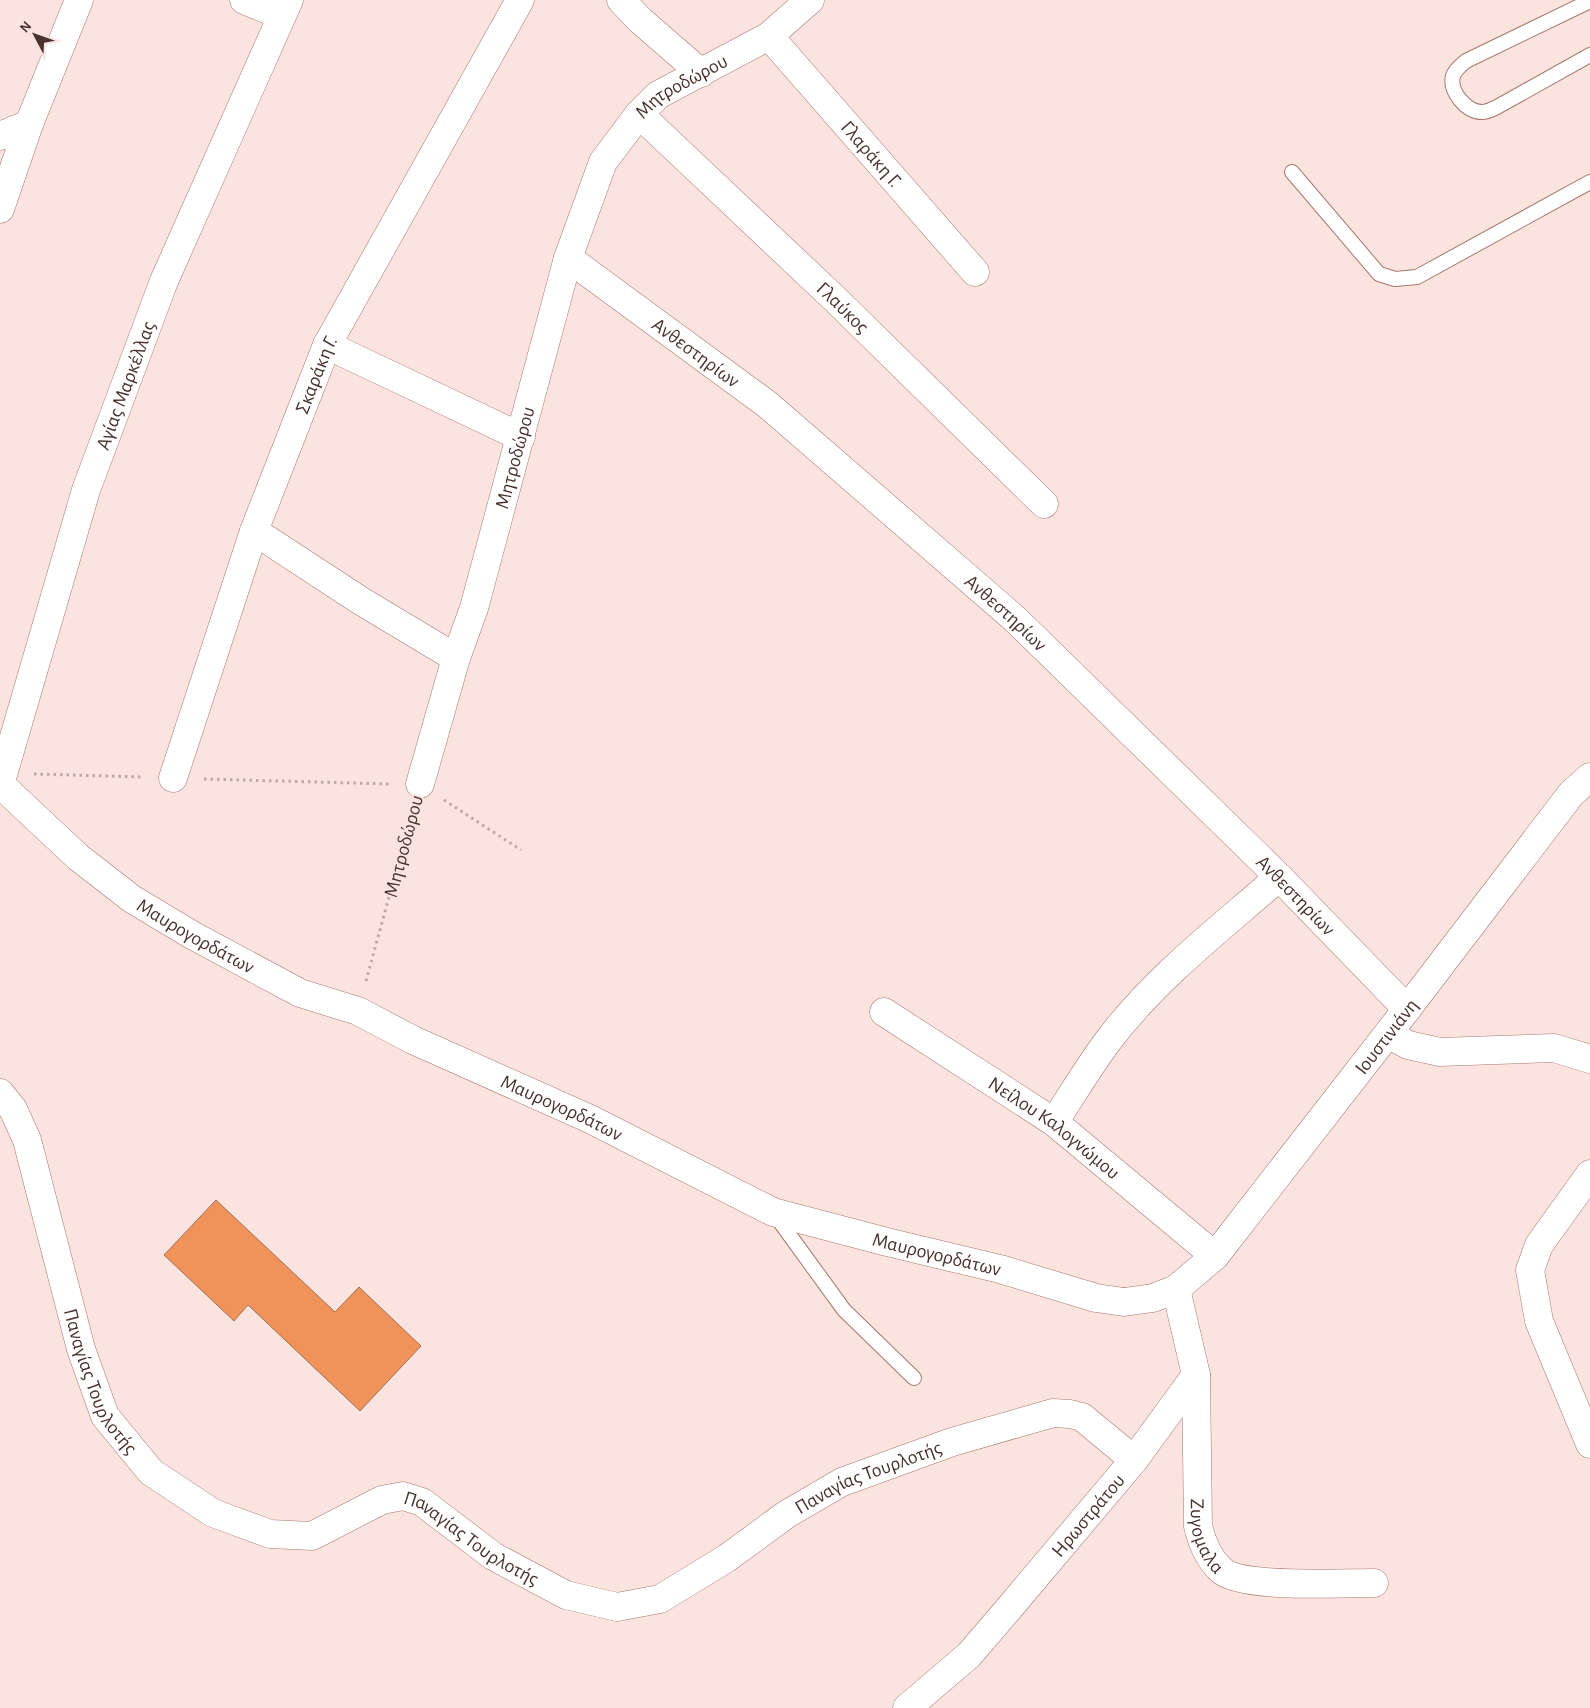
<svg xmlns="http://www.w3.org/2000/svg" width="1590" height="1708" font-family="'Alegreya Sans',sans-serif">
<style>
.building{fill:#f0935a;stroke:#9f735a}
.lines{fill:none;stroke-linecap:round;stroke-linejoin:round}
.lane-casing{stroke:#a9766c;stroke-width:16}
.street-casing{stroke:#a9766c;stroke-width:29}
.secondary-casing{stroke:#a9766c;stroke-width:29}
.path{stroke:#bea8a3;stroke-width:3;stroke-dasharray:2.5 4;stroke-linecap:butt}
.lane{stroke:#fff;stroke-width:14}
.street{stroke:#fff;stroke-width:28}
.secondary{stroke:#fff;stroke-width:28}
.labels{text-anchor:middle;stroke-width:4.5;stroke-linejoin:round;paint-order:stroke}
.street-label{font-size:20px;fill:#49332f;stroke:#fbe4df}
</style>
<rect width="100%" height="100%" fill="#fbe4df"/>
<path class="building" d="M216,1200l119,112 24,-25 62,59 -61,65 -112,-106 -14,16 -70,-66z"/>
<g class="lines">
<defs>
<path id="lane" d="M1590,1l-124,60c-5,4 -11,9 -13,15 -4,16 14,36 29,36 5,0 11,-3 15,-5l93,-52
M1292,172l87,102 16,5 22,-2 173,-95
M775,1215l69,95 70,68"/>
<g id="street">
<path d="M244,0l37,15"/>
<path d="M621,0l19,20 61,53"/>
<path id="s1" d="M769,36l206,236"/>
<path id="s2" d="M639,114l197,186 208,204"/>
<path d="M0,136l29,-12"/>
<path d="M0,209l29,-85 50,-124"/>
<path id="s3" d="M568,258l200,147 247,214 264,258 128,132"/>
<path d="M327,345l194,92"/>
<path d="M254,531l107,70 95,57"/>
<path id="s4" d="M173,778l81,-247 73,-186 193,-345"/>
<path id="s5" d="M420,784l36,-126 18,-50 94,-350 35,-96 36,-48 19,-19 111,-59 41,-36"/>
<path id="s6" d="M884,1012l170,110 161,134"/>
<path d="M1388,1034l20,11 32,7 114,-4 36,11"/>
<path id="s7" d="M0,1093l13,16 14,31 54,209 24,67 46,56 62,41 57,21 42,2 70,-36 21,-4 19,6 71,54 73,39 51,12 43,-8 67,-41 60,-44 55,-32 110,-40 101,-29 17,1 12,3 52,43"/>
<path d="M1054,1122c19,-28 36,-58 57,-85 47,-61 110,-109 168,-160"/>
<path d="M1590,1174l-51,71 -9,25 9,51 51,123"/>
<path id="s8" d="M1176,1289l20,86 2,151c4,17 10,32 23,44 21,19 122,13 153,13"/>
<path id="s9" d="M907,1708l62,-53 42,-49 123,-146 62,-85"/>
</g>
<g id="secondary">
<path id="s10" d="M0,784l78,73 54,42 60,36 108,58 58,18 55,29 177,79 183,93 114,30 113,27 96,29 28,4 29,-4 23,-9 39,-33 192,-247 164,-215 19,-17"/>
<path id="s11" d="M0,785l86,-295 78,-209 125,-281"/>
</g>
</defs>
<use href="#lane" class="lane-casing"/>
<use href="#street" class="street-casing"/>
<use href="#secondary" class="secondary-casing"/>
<path class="path" d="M34,774l109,3
M204,779l186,5
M444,800l77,50
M366,981l46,-168"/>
<use href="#lane" class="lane"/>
<use href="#street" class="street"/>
<use href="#secondary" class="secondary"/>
</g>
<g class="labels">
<g class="street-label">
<text dy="7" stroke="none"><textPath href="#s5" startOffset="760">Μητροδώρου</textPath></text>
<text dy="7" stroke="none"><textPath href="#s1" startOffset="156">Γλαράκη Γ.</textPath></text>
<text dy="7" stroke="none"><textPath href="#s2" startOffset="281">Γλαύκος</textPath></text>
<text dy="7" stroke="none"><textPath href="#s3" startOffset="159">Ανθεστηρίων</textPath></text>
<text dy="7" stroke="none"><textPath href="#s4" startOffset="428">Σκαράκη Γ.</textPath></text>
<text dy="7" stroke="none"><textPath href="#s11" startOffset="419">Αγίας Μαρκέλλας</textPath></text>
<text dy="7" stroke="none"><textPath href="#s5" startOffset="340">Μητροδώρου</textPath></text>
<text dy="7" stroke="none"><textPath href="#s3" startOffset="564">Ανθεστηρίων</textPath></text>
<text transform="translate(403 846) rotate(-75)" y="7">Μητροδώρου</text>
<text dy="7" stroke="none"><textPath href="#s3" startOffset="969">Ανθεστηρίων</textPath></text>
<text dy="7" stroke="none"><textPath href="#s10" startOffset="249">Μαυρογορδάτων</textPath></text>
<text dy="7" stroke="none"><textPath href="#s10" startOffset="1636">Ιουστινιάνη</textPath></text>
<text dy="7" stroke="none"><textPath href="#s10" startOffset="654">Μαυρογορδάτων</textPath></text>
<text dy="7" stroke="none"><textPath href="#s6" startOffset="206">Νείλου Καλογνώμου</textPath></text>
<text dy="7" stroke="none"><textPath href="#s10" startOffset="1059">Μαυρογορδάτων</textPath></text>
<text dy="7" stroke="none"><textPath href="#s7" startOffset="308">Παναγίας Τουρλοτής</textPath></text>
<text dy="7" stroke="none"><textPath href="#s7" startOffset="1222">Παναγίας Τουρλοτής</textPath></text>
<text dy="7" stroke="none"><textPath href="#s9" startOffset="265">Ηρωστράτου</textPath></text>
<text dy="7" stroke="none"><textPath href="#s8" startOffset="251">Ζυγομαλα</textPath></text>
<text dy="7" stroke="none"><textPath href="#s7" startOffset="772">Παναγίας Τουρλοτής</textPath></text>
</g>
</g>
<g transform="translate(35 35) rotate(311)" stroke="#fbe4df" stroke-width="4" paint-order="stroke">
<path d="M0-4L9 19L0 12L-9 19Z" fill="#49332f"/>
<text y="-8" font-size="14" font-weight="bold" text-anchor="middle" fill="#49332f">N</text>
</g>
</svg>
